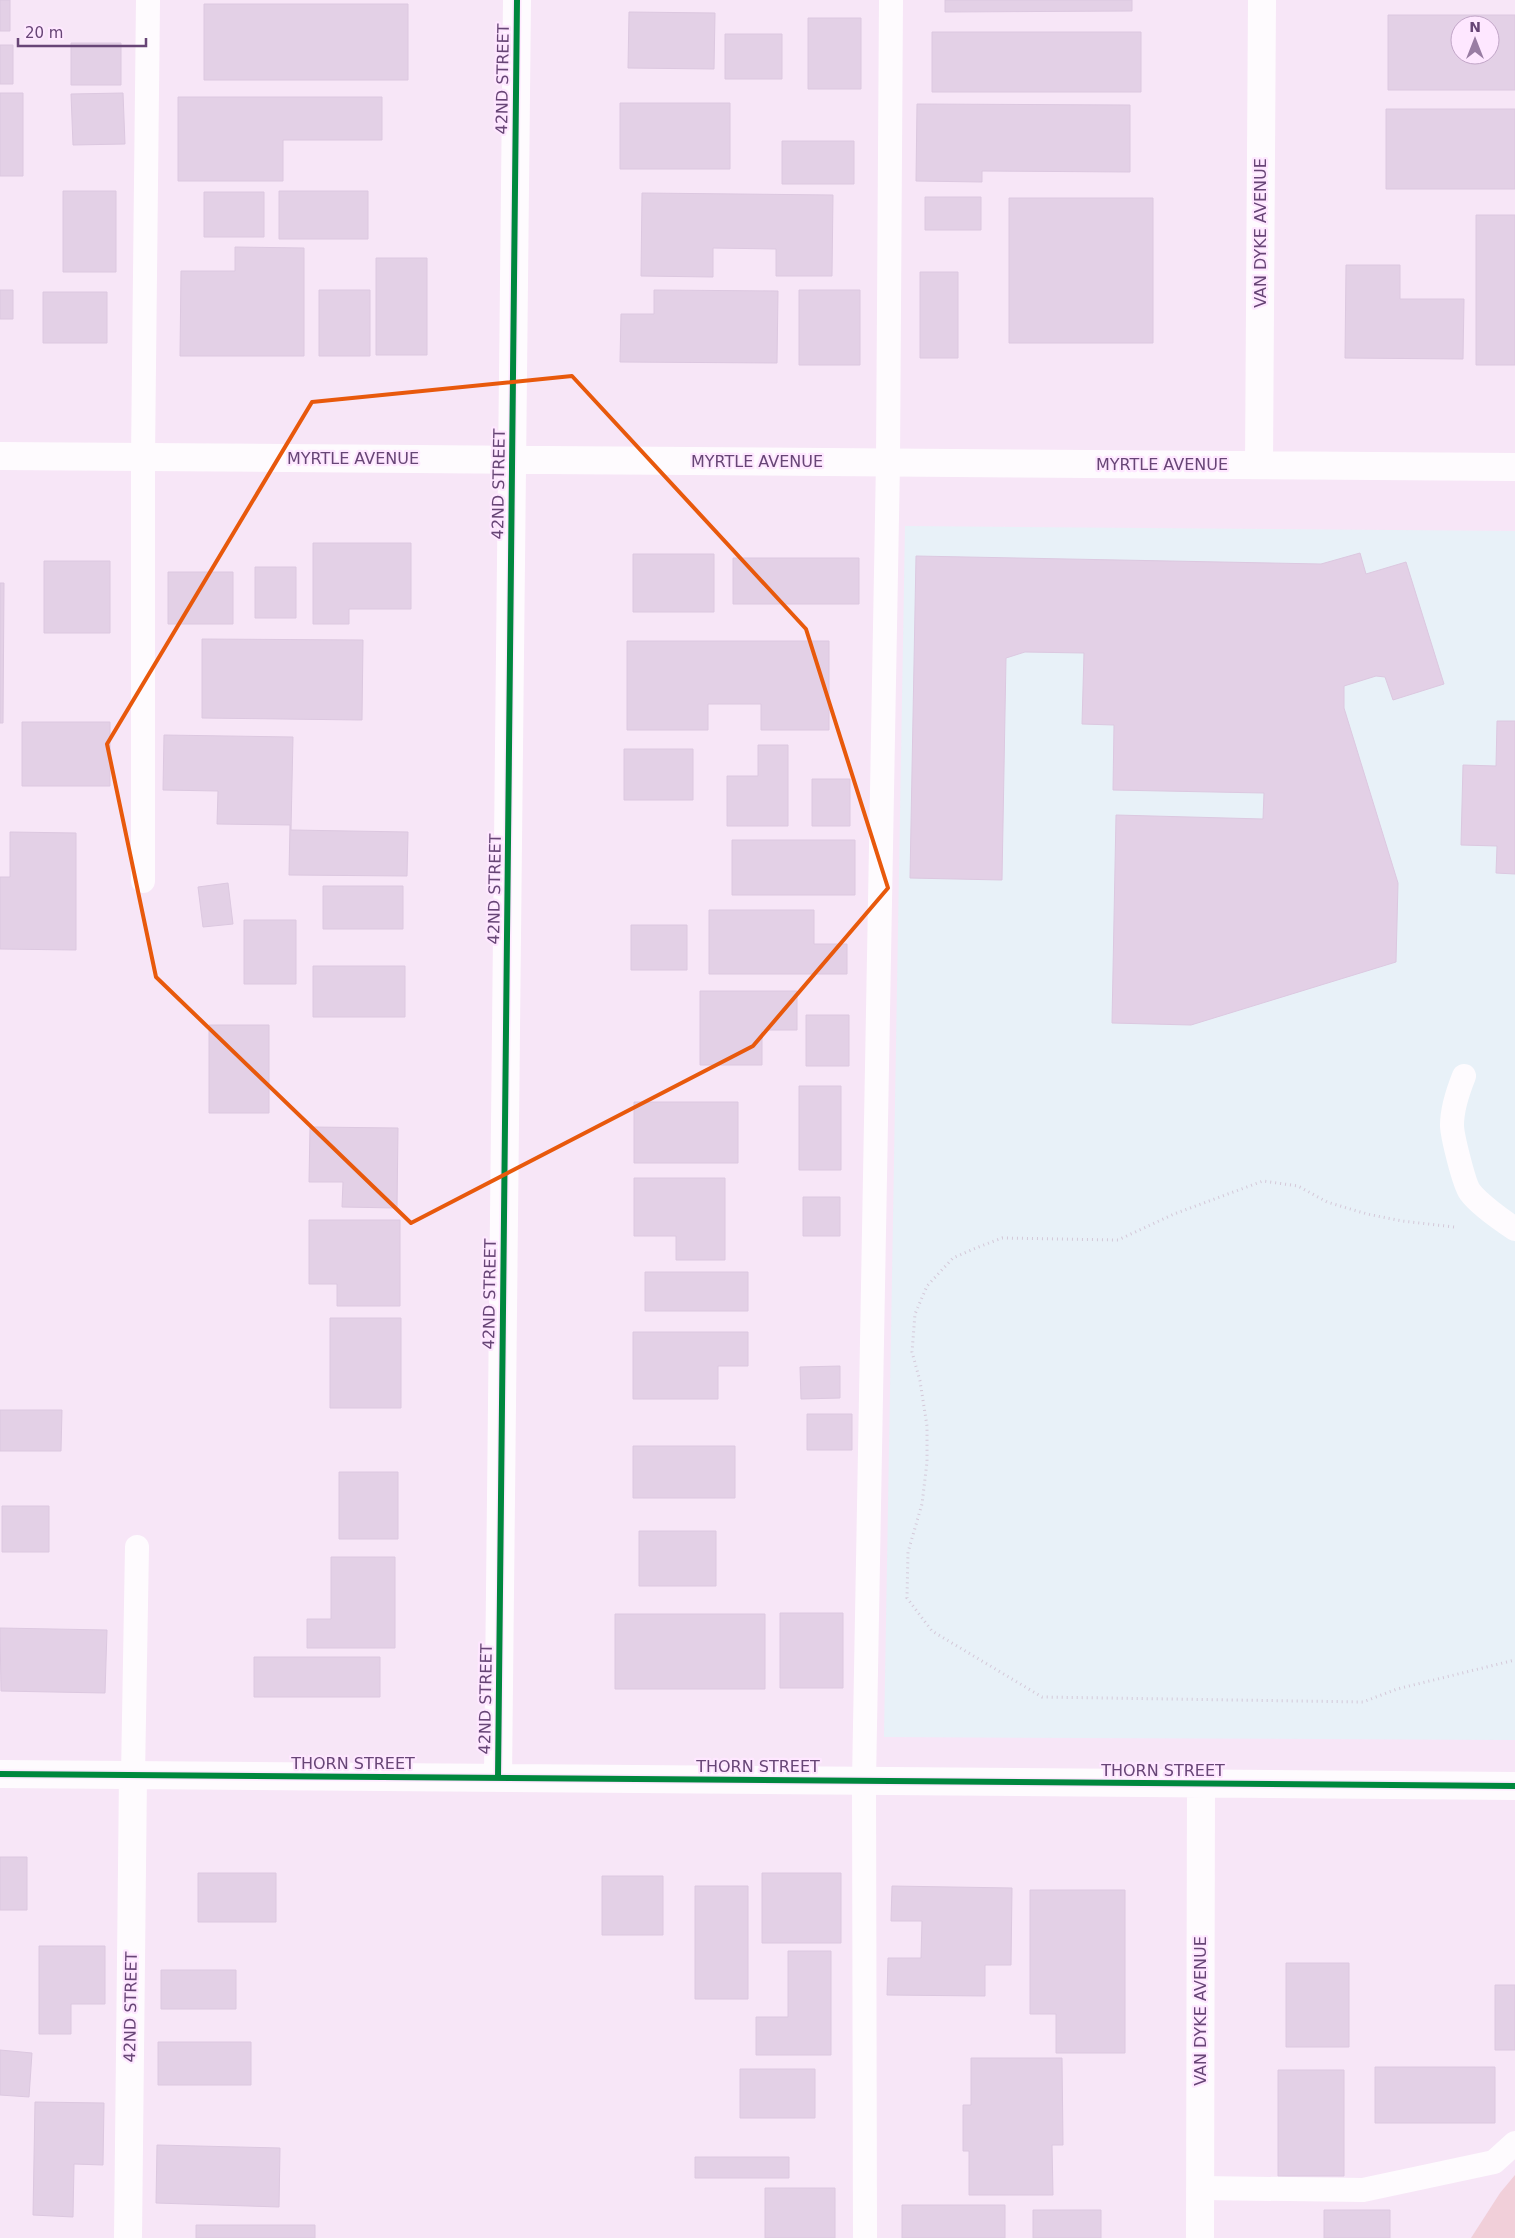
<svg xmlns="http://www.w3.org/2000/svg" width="1515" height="2238" font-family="'DejaVu Sans',sans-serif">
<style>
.education{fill:#e8f1f8}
.green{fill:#f1cfd9}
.building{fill:#e3d0e6;stroke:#dcc8e0;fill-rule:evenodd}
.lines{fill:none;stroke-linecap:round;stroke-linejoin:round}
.path{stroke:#d4c8d8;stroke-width:3;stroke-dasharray:1 4;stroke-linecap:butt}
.service{stroke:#fefbfe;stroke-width:24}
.minor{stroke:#fefbfe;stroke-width:28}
.cycleway-casing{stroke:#fee7ff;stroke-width:9}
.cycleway{stroke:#00873e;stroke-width:6}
.marked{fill:none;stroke:#e8590c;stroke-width:4;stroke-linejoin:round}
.labels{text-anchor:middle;stroke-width:4.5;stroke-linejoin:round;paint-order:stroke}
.street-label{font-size:16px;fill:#674576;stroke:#fee7ff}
</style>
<rect width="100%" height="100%" fill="#f7e6f7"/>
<path class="education" d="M905,526l610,5v1209l-631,-3z"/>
<path class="green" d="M1515,2175v63h-44l29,-45z"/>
<path class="building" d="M0,0h10v31h-10z
M945,0h187v11l-187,1z
M204,4h204v76h-204z
M629,12l86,1 -1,56 -86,-1z
M1388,15h127v75h-127zM1460,25h30v30h-30z
M808,18h53v71h-53z
M932,32h209v60h-209z
M725,34h57v45h-57z
M71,43h50v42h-50z
M0,45h13v39h-13z
M0,93h23v83h-23z
M123,93l2,51 -52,1 -2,-51z
M178,97h204v43h-99v41h-105z
M620,103h110v66h-110z
M917,104l213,1v67l-148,-1v11l-66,-1z
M1386,109h129v80h-129z
M782,141h72v43h-72z
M63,191h53v81h-53z
M279,191h89v48h-89z
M204,192h60v45h-60z
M642,193l191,2 -1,81h-56v-27l-63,-1v29l-72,-1z
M925,197h56v33h-56z
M1009,198h144v145h-144z
M1476,215h39v150h-39z
M235,247l69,1v108h-124l1,-85h54z
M376,258h51v97h-51z
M1346,265h54v34h64l-1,60 -118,-1z
M920,272h38v86h-38z
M0,290h13v29h-13z
M319,290h51v66h-51z
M654,290l124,1 -1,72 -157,-1 1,-48h33z
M799,290h61v75h-61z
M43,292h64v51h-64z
M313,543h98v66h-62v15h-36z
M1360,553l6,21 40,-12 38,122 -51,16 -8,-23 -9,-1 -32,10v22l54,175 -2,79 -205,63 -79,-2 4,-208 147,4 1,-26 -151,-3 1,-65 -32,-1 2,-71 -59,-1 -19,6 -4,222 -92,-2 6,-322 405,8z
M633,554h81v58h-81z
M733,558h126v46h-126z
M44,561h66v72h-66z
M255,567h41v51h-41z
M168,572h65v52h-65z
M0,583h4l-1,140h-3z
M202,639l161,1 -1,80 -160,-2z
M627,641h202v89h-68v-26h-53v26h-81z
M1497,721h18v153l-19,-1 1,-27 -36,-1 2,-80 33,1z
M22,722h88v64h-88z
M164,735l129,2 -2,93 117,2 -1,44 -118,-1 1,-50 -73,-1 1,-33 -55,-1z
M758,745h30v81h-61v-50h31z
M624,749h69v51h-69z
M812,779h38v47h-38z
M10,832l66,1v117l-76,-1v-72h10z
M732,840h123v55h-123z
M228,883l5,41 -30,3 -5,-40z
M323,886h80v43h-80z
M709,910h105v34h33v30h-138z
M244,920h52v64h-52z
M631,925h56v45h-56z
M313,966h92v51h-92z
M700,991h97v39h-35v35h-62z
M806,1015h43v51h-43z
M209,1025h60v88h-60z
M799,1086h42v84h-42z
M634,1102h104v61h-104z
M310,1127l88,1 -1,80 -55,-1 1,-25h-34z
M634,1178h91v82h-49v-24h-42z
M803,1197h37v39h-37z
M309,1220h91v86h-63v-22h-28z
M645,1272h103v39h-103z
M330,1318h71v90h-71z
M633,1332h115v34h-30v33h-85z
M840,1366v32l-39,1 -1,-32z
M0,1410h62l-1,41h-61z
M807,1414h45v36h-45z
M633,1446h102v52h-102z
M339,1472h59v67h-59z
M2,1506h47v46h-47z
M639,1531h77v55h-77z
M331,1557h64v91h-88v-29h24z
M780,1613h63v75h-63z
M615,1614h150v75h-150z
M0,1628l107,2 -2,63 -104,-2z
M254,1657h126v40h-126z
M0,1857h27v53h-27z
M198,1873h78v49h-78z
M762,1873h79v70h-79z
M602,1876h61v59h-61z
M695,1886h53v113h-53z
M892,1886l120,2 -1,77h-26v31l-98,-1 1,-37h33l1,-37h-31z
M1030,1890h95v163h-69v-39h-26z
M39,1946h66v58h-34v30h-32z
M788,1951h43v104h-75v-38h32z
M1286,1963h63v84h-63z
M161,1970h75v39h-75z
M1495,1985h20v65h-20z
M158,2042h93v43h-93z
M0,2050l32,3 -3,44 -29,-2z
M971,2058h91l1,87h-11l1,50h-84v-44h-6v-46h8z
M1375,2067h120v56h-120z
M740,2069h75v49h-75z
M1278,2070h66v106h-66z
M35,2102l69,1 -1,62 -29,-1 -1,53 -40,-2z
M157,2145l123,3 -1,59 -123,-4z
M695,2157h94v21h-94z
M765,2188h70v50h-70z
M902,2205h103v33h-103z
M1033,2210h68v28h-68z
M1324,2210h66v28h-66z
M196,2225h119v13h-119z"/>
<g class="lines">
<path class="path" d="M1454,1227l-52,-6 -35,-7 -40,-12 -29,-16 -35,-5 -89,33 -56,26 -116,-2 -26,10 -23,10 -26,28 -12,28 -3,38 8,29 7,45v36l-5,42 -14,48 -1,46 25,33 110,66 321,5 34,-13 118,-29"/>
<path class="service" d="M143,881v-424l5,-457
M1464,1076c-6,15 -12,32 -12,49 0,10 12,59 18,67 8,11 33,29 45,37
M133,1775l4,-228
M1200,2188l163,2 131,-28 21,-19
M865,2238l-1,-457 24,-1319 3,-462"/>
<path class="minor" d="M0,456l1515,11
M1259,465l3,-465
M0,1774l1515,12
M498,1778l19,-1778
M128,2238l5,-463
M1200,2238l1,-454"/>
<defs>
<path id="cycleway" d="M0,1774l1515,12
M498,1778l19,-1778"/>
</defs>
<use href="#cycleway" class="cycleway-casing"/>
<use href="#cycleway" class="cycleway"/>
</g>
<path class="marked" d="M572,376l234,253 82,259 -135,158 -342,177 -255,-246 -49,-233 205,-342z"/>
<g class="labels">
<g class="street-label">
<text transform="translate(502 79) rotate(-89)" y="6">42ND STREET</text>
<text transform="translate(1260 233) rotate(-90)" y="6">VAN DYKE AVENUE</text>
<text x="353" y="464">MYRTLE AVENUE</text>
<text x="757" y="467">MYRTLE AVENUE</text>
<text x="1162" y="470">MYRTLE AVENUE</text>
<text transform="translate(498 484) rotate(-89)" y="6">42ND STREET</text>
<text transform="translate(494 889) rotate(-89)" y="6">42ND STREET</text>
<text transform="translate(489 1294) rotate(-89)" y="6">42ND STREET</text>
<text transform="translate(485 1699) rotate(-89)" y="6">42ND STREET</text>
<text x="353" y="1769">THORN STREET</text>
<text x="758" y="1772">THORN STREET</text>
<text x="1163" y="1776">THORN STREET</text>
<text transform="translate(130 2007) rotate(-89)" y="6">42ND STREET</text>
<text transform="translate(1200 2011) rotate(-90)" y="6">VAN DYKE AVENUE</text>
</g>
</g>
<g transform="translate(1475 40)"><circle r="24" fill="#fee7ff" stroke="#c2a6c8"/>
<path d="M0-4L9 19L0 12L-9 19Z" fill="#997da3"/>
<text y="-8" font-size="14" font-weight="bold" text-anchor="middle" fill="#674576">N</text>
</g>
<path d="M18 38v8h128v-8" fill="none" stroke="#674576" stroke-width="2.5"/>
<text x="25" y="38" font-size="15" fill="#674576" stroke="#fee7ff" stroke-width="4" paint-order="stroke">20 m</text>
</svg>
